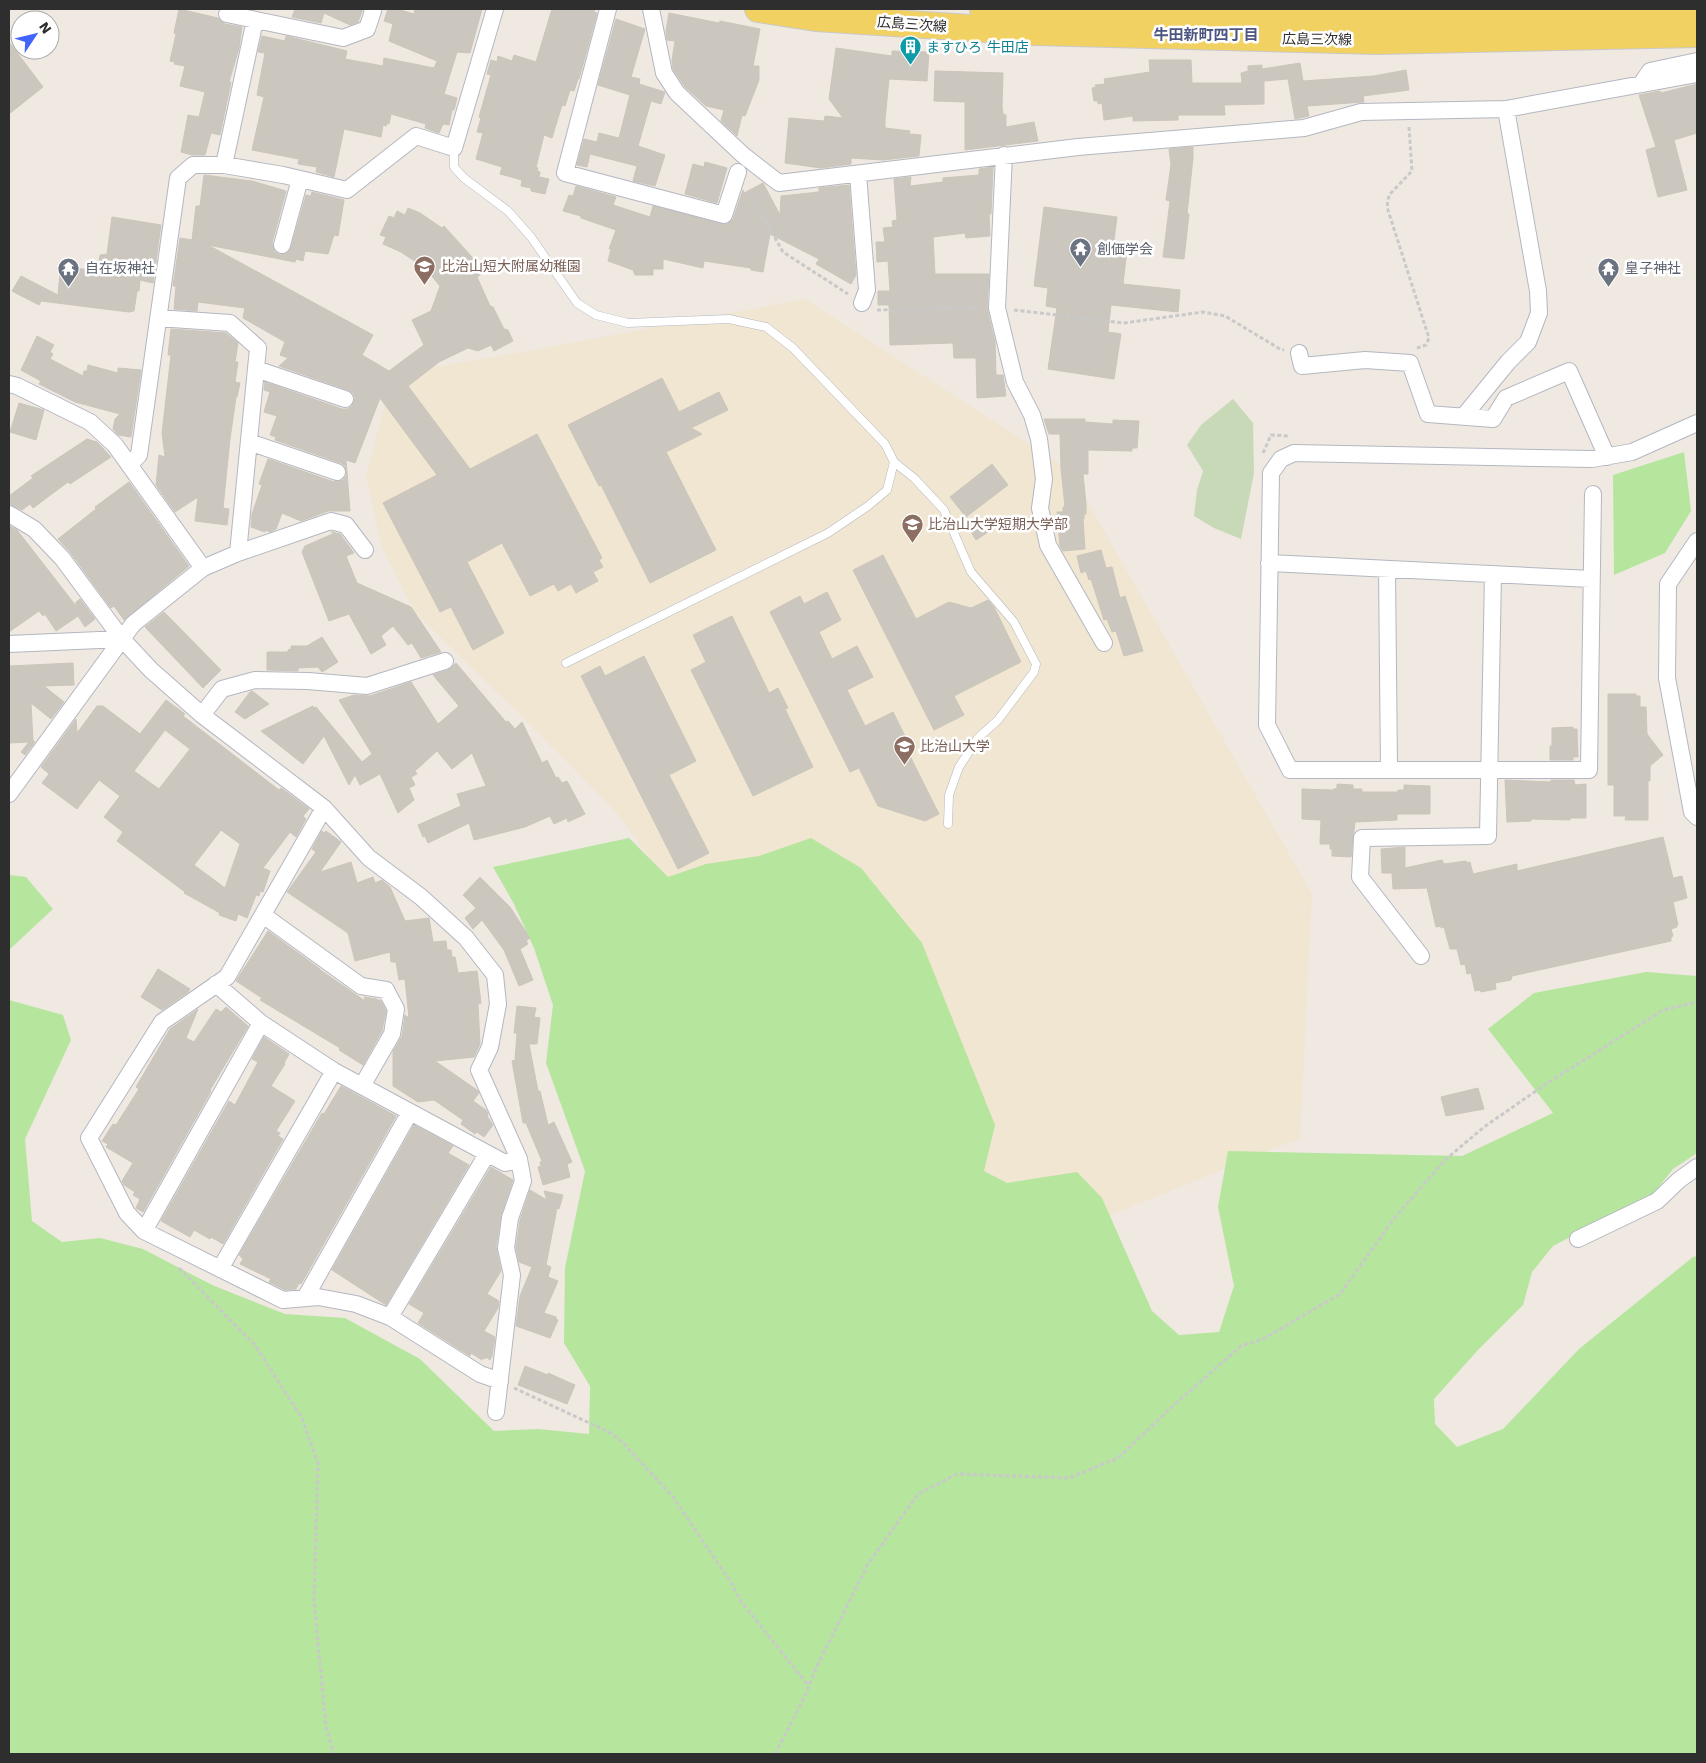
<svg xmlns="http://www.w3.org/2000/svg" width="1706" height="1763" font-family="'Work Sans','Noto Sans JP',sans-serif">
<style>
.education{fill:#f0e6d1}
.green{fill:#b6e59e}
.cemetery{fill:#c8d9b8}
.building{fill:#cbc7bf;stroke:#cbc5ba;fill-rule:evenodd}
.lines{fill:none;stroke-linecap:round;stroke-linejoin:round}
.lane-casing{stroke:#b4b7c1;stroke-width:9}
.street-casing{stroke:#b4b7c1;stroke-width:18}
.primary-casing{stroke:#c9c9c9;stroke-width:28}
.path{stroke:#c9c9c9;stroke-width:3;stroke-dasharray:4 2.5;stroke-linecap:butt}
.lane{stroke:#fff;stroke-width:8}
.street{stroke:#fff;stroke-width:16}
.primary{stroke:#f2d163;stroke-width:26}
.labels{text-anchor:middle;stroke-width:5;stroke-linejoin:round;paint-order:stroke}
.street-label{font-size:14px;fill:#2e2e2e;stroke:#fff}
.culture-label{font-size:14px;fill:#0d838f;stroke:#fff;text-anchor:start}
.worship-label{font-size:14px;fill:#5b616d;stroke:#fff;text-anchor:start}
.education-label{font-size:14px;fill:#785e54;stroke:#fff;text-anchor:start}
.neighbourhood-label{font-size:15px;font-weight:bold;fill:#4d5680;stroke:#fff}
</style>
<rect width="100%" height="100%" fill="#efe9e1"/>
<path class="education" d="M805,299l264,171 243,424 -12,244 -287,117 -334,-356 -61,-85 -96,-97 -108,-106 -32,-64 -16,-70 27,-103 141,-24z"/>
<path class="green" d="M1684,452l7,59 -26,42 -51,22 -1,-100z
M629,838l39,39 38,-13 53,-8 52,-18 50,30 61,75 73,182 -11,46 23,12 70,-11 25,26 50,113 27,24 40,-3 15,-46 -16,-79 10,-56 234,5 91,-43 -65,-84 46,-36 112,-21 51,4v177l-24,16 -20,25 -100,52 -21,26 -9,33 -45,45 -44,49 1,25 22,23 46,-18 76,-80 114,-92 4,-1v498h-1688v-754l54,15 8,25 -46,99 7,82 30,21 38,-4 43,11 69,36 73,29 60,4 75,41 74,72 44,-2 51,5 1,-48 -26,-43 1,-75 20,-97 -39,-108 7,-58 -19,-57 -20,-44 -21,-37z
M9,875l17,2 27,32 -44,41z"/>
<path class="cemetery" d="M1233,399l20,24 1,50 -13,66 -27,-11 -20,-12 3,-26 6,-19 -16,-26 14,-20z"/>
<path class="building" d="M179,9l39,9 7,6 17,3 -3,21 -10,34h2l-11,53 -9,-2 -6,22h-13l-11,-3 7,-37 11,2 6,-25 -25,-6 5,-20 -11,-2 1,-2 -5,-1 6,-27 -2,-1z
M295,9h67v2l-4,11 -8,3 -26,-12 -3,10 -29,-6z
M388,9h9l17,5 1,-5h67l-12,44 -13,-1 -13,42 13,4 -3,12h-2l-3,15 -6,-1 -4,9 -14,-5 1,-4 -35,-10 -2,10 -2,-1 -1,3 -3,-1 -2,12 -37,-8 -10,48 -18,-5 1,-5 -19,-3 1,-5 -47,-9 12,-53 -7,-2 8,-42 -7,-1 4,-16 23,5 1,-5 61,15 -2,8 38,7 1,-8 50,10 3,-7 -48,-20 4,-17 -9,-3z
M552,9h43l-1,3 3,1 -18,66h-1l-4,12 -4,-1 -5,16 -3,-1 -10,33 -8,-3 -8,32 2,1 -1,3 3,1 -1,5 10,2 -4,15 -14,-3v-3l-10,-2 1,-6 -22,-6 2,-7 -26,-8 7,-26 -6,-1 4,-14 -2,-1 12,-42 -4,-1 4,-14 6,2 1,-6 14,5 2,-6 22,7z
M669,13l50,10 1,-2 40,8 -7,37h6v14l-14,36 -3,-1 -5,21 -16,-15 3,-11 -18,-4 -21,-19 -12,-18 -1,-9 3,-19 -8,-1 -1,-9z
M616,19l29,10 -14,48 9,2 -1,5 26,8 -4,12 -10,-3 -13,45 27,9 -10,31 -22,-5 4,-15 -47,-12 -3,13 -10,-2 7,-26 13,3 2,-9 20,5 11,-43 -32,-10z
M9,42l34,45 -34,27z
M836,48l56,8v-5l37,1 -2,29 -38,-2 -4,41v8l25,3 -1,3 12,1 -2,21 -36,4 -32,-2v6l-30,4 -36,-5 4,-45 35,3 1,-5 18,2 -14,-19z
M1149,60h42l1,23h50l-1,-10 7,-2v-5l14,-1v4l38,-6 3,18 71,-5 32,-6 3,20 -46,6 1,6 -57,4 2,10 -14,3 -7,-40 -24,2v23l-40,1 1,10h-47v5l-45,1v-5l-29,4 -2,-17 -4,1v-3h-4l-2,-13 4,-1 -1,-2 10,-1 -1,-5 46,-7z
M935,71l68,2 -1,33 1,8 3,1v12l28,-5 4,19 -73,9v-48l-31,-1z
M1697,84v49l-23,7 13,50 -29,7 -12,-47 10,-3 -17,-52 21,-4 1,2z
M1193,147v11l-6,56h2l-5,45 -21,-2 7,-56 -4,-1 5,-35 -2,-16z
M705,162l22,6 -10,35 -32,-9 8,-30 11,3z
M993,167l-2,47h-2l1,22 -24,2 -1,-5 -32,4 2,37h54l-2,34 8,34 1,33h7l3,21 -29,2 -1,-40h-22l-1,-15 -63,2 -1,-40h-11v-14h12l-2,-30 -11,1 -1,-20h9l-2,-14 10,-1 -1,-6 5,-1 -3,-41 17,-2 -1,9 33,-4v-4l36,-3v-6z
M204,175l48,6 34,10 -14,52 3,9 5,3 5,-1 6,-6 15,-53 5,1 1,-4 32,8 -6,36 -4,-1 -6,19 -23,-3 -2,10 -7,-2 -1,3 -87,-17 165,90 -11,20 27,16 35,-26 -12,-25 19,-9 9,-25 -10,-12 -14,-12 -15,-10 -18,-8 3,-7 -6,-2 9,-19 5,2 3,-7 8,4 3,-7 12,5 22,15 2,-2 28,31 11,16 -6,4 13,29 3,1 11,22 4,1 5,11 -19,10 -3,-6 -13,6 -10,-3 -29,14 -31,24 62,83 67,-35 65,124 -3,2 4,7 -10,5 5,9 -22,12 -5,-9 -13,7 -4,-7 -24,12 -28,-53 -35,19 37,71 -31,17 -22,-43 -11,5 -57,-109 54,-28 -57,-77 -25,65 -9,-3 4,51h-22l-27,10 -19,-8 -6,16 -6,3 -5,-2v2l-14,-5 1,-13 10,-29 -3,-1 9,-25 66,23 9,-2 4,-5 -2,-9 -4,-3 -66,-23 1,-3 -6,-2 7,-19 -13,-4 6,-20 -6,-2 1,-8 77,27h5l5,-3 3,-8 -2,-5 -5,-3 -69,-24 9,-8 -8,-3 5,-13 -42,-24 2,-10 -47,-6 -1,9 -23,-2 2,-23h-3l7,-48 12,2 4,-34h4z
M763,183l17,32 1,-19 38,-4v-4l30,-3 7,90 -5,9 -35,-20 3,-5 -49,-25 -7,38 -12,-2v-2l-47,-7 -1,7 -40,-9v10h-10v6h-18l-2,-5 -25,-9 3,-12h-2l7,-19 -35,-12v-2l-18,-5 6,-16 4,1 3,-10 40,11 -3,8 37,12 3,-11 73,19 7,-6 10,-29 1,3z
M1044,207l73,10 -4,31 14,2 -4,34 57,6 -2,22 -67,-7 -3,27 13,2 -7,45 -66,-10 9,-61 -11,-2 2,-18 -14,-2z
M112,217l49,8 -8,58 -13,-3 -1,11h-2l-3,20 -5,1 -88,-11 -2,4 -27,-14 9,-15 37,19 2,-22 6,1 1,-6 31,2 2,-15 7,-1z
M171,329l55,4 12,10 -3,19h3l-3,20 5,1 -3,14h-1l-6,42 -7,69 6,1 -2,16 -32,-4 3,-24 -23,15 -19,-27 3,-30 6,2 -3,-24 9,-78h-3z
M37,336l17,9 -4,7 3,2 -3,5 33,17 1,-5h3l1,-6 30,8v-5l23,2 -10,67 -13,-2 -5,-6 2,-10 5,-5 -45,-12 -36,-18 2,-3 -20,-11z
M662,378l17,34 40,-20 9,18 -37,18 11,6 -36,18 50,98 -66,33 -49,-98 -2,1 -31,-61z
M19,403l25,7 -8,30 -26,-8z
M1044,419h41v3l28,2v-4l26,1 -2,27h-5v3l-44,-1v24h-5l3,30v10h-2v5h-1l2,30 -22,2 -3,-5 -3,-34h6v-5h2l-4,-39 -1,-34h-11z
M87,439l10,3 14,15 -41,27 -2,-2 -35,26 -3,-4 -8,6 -13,-6v-8l24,-18 -2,-2z
M992,464l16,21 -42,32 -16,-20z
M129,482l60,84 -65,54 -10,-14 -3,2 -41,-56 -12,-13 38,-30 -1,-2z
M980,520l8,12 -12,8 -8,-13z
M9,526l8,4 59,76v-4l4,-3 15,20 -10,8 -7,-11 -22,15 -11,-17 -2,2 -4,-5 -30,21z
M331,532l9,2 14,19 -8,3 11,27 54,24 30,45 -20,6 -9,-15 -4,2 -15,-19 -12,10 5,9 -15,9 -22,-40 -20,7 -27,-69 3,-6 30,-13z
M1101,550l5,18 6,-1 8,31 5,-2 18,55 -19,5 -8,-25 -4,1 -5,-13 -3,1 -13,-41 -2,1 -3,-9 -5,2 -4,-17z
M883,555l33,64 33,-17 22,6 17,-8 6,7 27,55 -67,34 10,19 -30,15 -81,-160z
M827,592l14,28 -22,12 13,27 25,-13 16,31 -26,13 18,36 28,-14 19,38 -4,2 31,62 -14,7 -47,-15 -19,-38 -9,4 -80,-160 30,-16 4,8z
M164,612l57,58 -18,18 -58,-61z
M732,616l37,77 9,-5 10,20 -3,1 28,58 -60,29 -62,-126 15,-8 -13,-27z
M322,637l16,25 -16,10 -4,-5 -20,1v3l-31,-1v-18h21v-2l3,-1v-3h16z
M644,656l52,105 -27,14 40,78 -31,16 -97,-193 19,-10 5,10z
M73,663l1,22 -30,1 20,16 -13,17 -20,-16 2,38 2,1 -10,13 -4,-3 8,-10 -20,1v-77z
M456,663l50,59 2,-1 7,8 7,-7 20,41 5,-3 9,18 2,-1 4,6 5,-2 18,33 -17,8 -1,-4 -13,6 -4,-8 -25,11 -51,13 -5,-17 -41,20 -3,-7 -2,1 -5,-12 43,-19 -4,-12 29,-8 -14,-33 -20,16 -15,-18 -22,20 2,3 -6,3 4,8 -6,3 5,12 -16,13 -18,-39 -20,11 -5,-10 -6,10 -25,-49 -21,28 -42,-33 52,-25v2l3,-1 46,55 10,-8 -33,-54 15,-5 16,1 41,-14 27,42 21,-18 -26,-31 15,-5z
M252,691l17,13 -24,15 -10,-7 15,-20z
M1608,694h28v2h4v11h6l1,27 16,21 -13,11v15h-2v39h-23l1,-4h-12v-31h-6z
M166,700l19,14 -2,2 96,74 2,-2 28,21 -6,7 3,3 -10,18 -6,-5 -27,36 7,3 -7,21 -3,-1 -1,5 -3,-1 -9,23 -9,-4 -2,7 -17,-6 1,-2 -36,-20 1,-1 -68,-51 6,-9 -19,-15 16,-21 -21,-16 -22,29 -35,-26 7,-9 -8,-7 35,-48 1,14 20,-27h6l37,28zM165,730l25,19 -31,40 -25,-18zM221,830l19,14 -15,44 -31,-23z
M1573,727v2h4l1,28h-5v3h-23v-14h2v-18z
M1505,780l46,2v-2h23l1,5 11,-1v34h-16v2l-39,-1v2l-24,1z
M1337,784l16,1v4h9v3h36v-2h6v-5l26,1v28h-33v6l-42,2 -4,35 -19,-1v-7h-2v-5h-10l1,-24 -19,-1v-30l30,1 5,-2z
M322,831l2,2 2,-2 15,11 -21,30 31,-10 6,21 16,-6 2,6 7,-3 8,7 15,34 24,-3 4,24 13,-1 1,9h4l1,7h3l3,16 19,-2 4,32 -3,1 2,40 -6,13 -39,4 42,29 2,3 -6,8 13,9 2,4 -1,2 6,9 -9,12 -7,-5 -2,2 -14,-10 2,-4 -29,-20 -16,2 -25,-16v-34l9,-16 3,-21 4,3 -4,-39 -6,1 -3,-18h-5l-1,-10 -35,9 -7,-28 -61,-41 29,-40 -4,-3z
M1663,837l10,41 9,-2 5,22 -14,4 5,23 -2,1 1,1 -6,2 2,7 -2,1v4l-159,35 -1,4 -16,3 1,6 -15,3 -1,-2 -5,1 -4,-18 -4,1 -2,-10 -4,1 -4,-16h-7l-6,-22 -3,1v-2l-5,1 -9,-39 -34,1 -1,-16h-10l-1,-24 24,-2v21l37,-8 2,4 22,-3 1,2 3,-1 3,12 44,-10v7z
M480,877l30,30 20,31 -4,3 2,3 -8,5 13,31 -14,6 -15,-36 -22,-30 -9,9 -8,-11 11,-10 -13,-13z
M268,931l52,38h-1l46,32 -1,-4 12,2 5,2 5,10 -4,20 -19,34 -24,-15 1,-2 -80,-48 2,-2 -26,-17z
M158,969l32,20 -2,3 -26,18 -21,-13z
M517,1006l19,2 -2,9 6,1 -3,26h-8l9,47h2l8,34 6,-3 18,40 -5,2 3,13 -27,8 -5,-18 3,-1 -1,-4 2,-1 -16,-38h-3l-11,-62 3,-1 2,-27h-3z
M226,1007l22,19 -38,64 1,1 -68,121 -7,-4 4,-9 -7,-4 2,-3 -11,-7 -2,-4 11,-18 -27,-16 2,-3 -6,-3 11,-17 3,1 23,-36 -3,-2 34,-58 28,-20 -12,29 8,4 22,-33 5,3z
M264,1037l25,17 -5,9 1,1 -14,22 24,15 -19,30 4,2 -2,3 5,3 -60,105 -12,-7 -1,2 -16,-9 -4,7 -29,-16 68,-120 6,4 23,-43 -6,-3z
M341,1086l55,30 -95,168 -2,-1 -3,6 -11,1 -16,-8 2,-3 -31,-15 3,-5 -4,-4 83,-142 2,1z
M1478,1088l6,21 -38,7 -5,-19z
M414,1125l39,21 -5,7 21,12 -83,140 -54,-35z
M491,1167l22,13 -12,35 -5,32 5,24 -14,23 12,7 -1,7 -14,23 11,6 -3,19 -2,4 -4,-3 -1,2 -2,-1 -1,2 -11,-7 -1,3 -52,-33 6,-10 -15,-9z
M530,1190l17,10 -3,-9 19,4 -4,14 -2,-1 -11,57 5,2 -3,10 10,4 -14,32 12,4v2l2,1 -8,18 -34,-12 4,-30 12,-29 -13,-5 -3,-14 4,-28z
M525,1366l23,9v-2l27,12 -8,19 -49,-19z"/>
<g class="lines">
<defs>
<path id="lane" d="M454,148v19l10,11 44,33 23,26 46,66 19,12 32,8 101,-4 37,8 27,21 92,96 9,18 -7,28 -19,16 -40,27 -262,130
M894,462l20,16 30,32 27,62 43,50 22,42 -2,8 -36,48 -20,18 -19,29 -10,28 -1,29"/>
<path id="street" d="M608,9l-43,164 159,42 14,-43
M651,9l13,64 13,20 66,62 36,28 299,-36 226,-19 57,-16 145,-3 191,-35
M227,14l116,24 24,-9 6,-18 -1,-2
M1641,84l9,-13 47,-10
M1004,155l-7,153 18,74 17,33 7,24 5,40 -4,29 8,37 56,98
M224,165l31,-145
M858,174l9,116 -5,13
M282,245l18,-66
M158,318l72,5 28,25 -20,205
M1299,353l3,13 63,-6 45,3 18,51 65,5 13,-21 63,-27 38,86
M256,369l89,30
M9,384l8,2 73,36 25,23 88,123
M1463,417l45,-55 20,-20 11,-29 -1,-22 -32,-182
M249,442l88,30
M130,464l9,-9 39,-277 15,-13h31l59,10 64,15 69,-54 38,12 41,-139
M1593,494l-4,276h-299l-23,-45 4,-252 10,-14 13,-6 298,6 40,-7 65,-29
M9,514l25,15 28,29 60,81 29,31 51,45 122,93 45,50 52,39 45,41 29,37 3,29 -8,43 -11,23 40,89 4,22 -13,37 -4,30 6,27 -16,137
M1697,541l-29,43 -1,94 25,134 5,5
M1269,563l322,16
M1387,569l2,200
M9,644l113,-5
M202,715l20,-26 33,-9 53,1 59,5 78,-25
M9,794l124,-170 70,-56 35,-15 93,-32 15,4 19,25
M324,808l-97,169 -65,45 -73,116 38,75 17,18 139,69 35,-3 38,7 34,13 90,57 20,7
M263,915l98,71 25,4 10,19 -4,25 -30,52
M1421,956l-61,-79 2,-39 126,-2 5,-262
M216,984l45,39 73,48 171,92 14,-4
M144,1231l117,-208
M1578,1239l79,-38 22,-21 18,-13
M220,1269l114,-198
M305,1298l105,-186
M390,1317l97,-163"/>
<path id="primary" d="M758,9l58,9 219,14 343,9 319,-7
M983,9l51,3 344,6 319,-6"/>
</defs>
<use href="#lane" class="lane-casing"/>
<use href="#street" class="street-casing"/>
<use href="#primary" class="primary-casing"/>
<path class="path" d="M1409,127l3,44 -23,24 -2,12 42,131 -3,7 -9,3
M749,192l34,60 65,42
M877,310l104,-2
M1014,310l110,13 79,-11 22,4 55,33 4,1
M1263,453l8,-18 19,1
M179,1268l75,76 48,74 16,46 -4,137 12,126 8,27
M514,1388l97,45 13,11 49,53 59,87 10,19 66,82
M775,1754l29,-56 13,-32 51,-102 50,-70 39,-20 112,4 49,-20 57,-54 66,-58 22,-7 77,-45 55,-77 50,-57 39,-33 62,-43 117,-74 34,-8"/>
<use href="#lane" class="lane"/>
<use href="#street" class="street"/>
<use href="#primary" class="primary"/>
</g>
<defs>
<symbol id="building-pin" viewBox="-11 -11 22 30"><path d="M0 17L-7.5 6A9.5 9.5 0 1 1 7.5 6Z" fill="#0f9aa8" stroke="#fff"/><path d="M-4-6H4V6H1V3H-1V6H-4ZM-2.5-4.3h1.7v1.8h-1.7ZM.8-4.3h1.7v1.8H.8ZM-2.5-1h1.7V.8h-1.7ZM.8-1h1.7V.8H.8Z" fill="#fff"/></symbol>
<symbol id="temple-pin" viewBox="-11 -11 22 30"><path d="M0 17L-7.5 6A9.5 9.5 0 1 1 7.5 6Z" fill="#6b7280" stroke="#fff"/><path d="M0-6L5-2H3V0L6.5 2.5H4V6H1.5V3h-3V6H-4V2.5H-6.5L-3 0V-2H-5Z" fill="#fff"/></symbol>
<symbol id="school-pin" viewBox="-11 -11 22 30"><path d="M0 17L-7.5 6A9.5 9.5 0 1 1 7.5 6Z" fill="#8d6e63" stroke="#fff"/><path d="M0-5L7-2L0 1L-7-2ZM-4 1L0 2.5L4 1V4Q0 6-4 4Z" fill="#fff"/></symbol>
<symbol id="university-pin" viewBox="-11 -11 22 30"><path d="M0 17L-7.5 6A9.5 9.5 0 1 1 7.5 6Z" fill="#8d6e63" stroke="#fff"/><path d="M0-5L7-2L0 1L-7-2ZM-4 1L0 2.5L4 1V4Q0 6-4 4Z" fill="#fff"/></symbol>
</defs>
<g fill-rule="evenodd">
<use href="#building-pin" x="898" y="34" width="25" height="34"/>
<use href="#temple-pin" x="1068" y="236" width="25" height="34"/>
<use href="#school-pin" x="412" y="254" width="25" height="34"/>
<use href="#temple-pin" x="56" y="256" width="25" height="34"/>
<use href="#temple-pin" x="1596" y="256" width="25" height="34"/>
<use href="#university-pin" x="900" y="512" width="25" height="34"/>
<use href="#university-pin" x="892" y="734" width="25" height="34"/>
</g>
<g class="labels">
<g class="street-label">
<text transform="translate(912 24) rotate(4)" y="5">広島三次線</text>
<text transform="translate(1317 39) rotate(1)" y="5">広島三次線</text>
</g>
<g class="culture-label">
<text x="926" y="52">ますひろ 牛田店</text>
</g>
<g class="worship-label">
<text x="1097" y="254">創価学会</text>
<text x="85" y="273">自在坂神社</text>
<text x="1625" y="273">皇子神社</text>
</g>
<g class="education-label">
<text x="441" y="271">比治山短大附属幼稚園</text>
<text x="928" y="529">比治山大学短期大学部</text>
<text x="920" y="751">比治山大学</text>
</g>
<g class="neighbourhood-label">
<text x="1206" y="40">牛田新町四丁目</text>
</g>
</g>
<rect width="1706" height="1763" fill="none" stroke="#2e2e2e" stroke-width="20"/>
<g transform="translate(35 35) rotate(55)"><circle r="24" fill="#ffffff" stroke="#ababab"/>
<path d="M0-4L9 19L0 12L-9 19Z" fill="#4264fb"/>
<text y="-8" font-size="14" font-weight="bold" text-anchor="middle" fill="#2e2e2e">N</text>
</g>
</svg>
